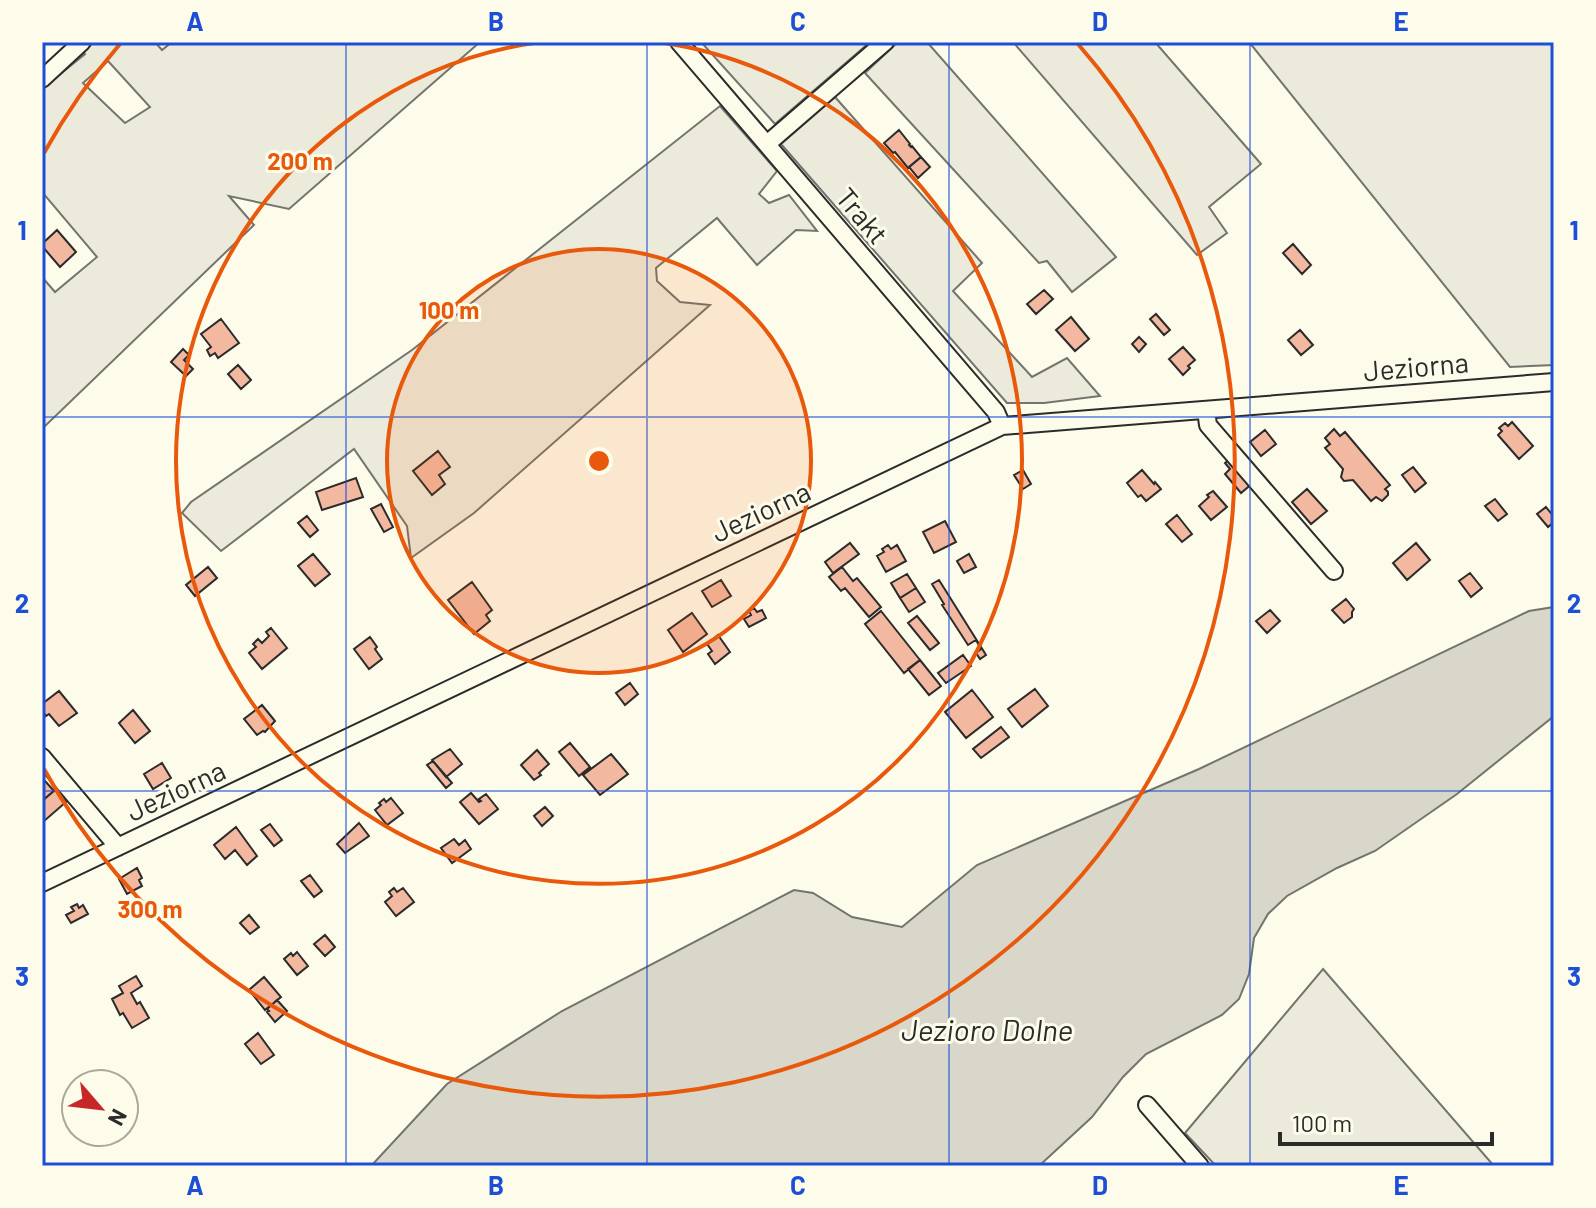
<svg xmlns="http://www.w3.org/2000/svg" width="1596" height="1208" font-family="Barlow,sans-serif">
<style>
.green{fill:#ecebdb;stroke:#74746e;stroke-width:2;fill-rule:evenodd}
.water{fill:#d8d7c9;stroke:#74746e;stroke-width:2}
.building{fill:#f2b8a0;stroke:#2b2b2b;stroke-width:2}
.lines{fill:none;stroke-linecap:round;stroke-linejoin:round}
.minor-casing{stroke:#2b2b2b;stroke-width:20}
.minor{stroke:#fdfbea;stroke-width:16}
.grid{fill:none;stroke:#1d4ed8;stroke-width:2;stroke-opacity:0.55}
.ring{fill:none;stroke:#e8590c;stroke-width:4}
.labels{text-anchor:middle;stroke-width:6;stroke-linejoin:round;paint-order:stroke}
.street-label{font-size:28px;fill:#2b2b2b;stroke:#fdfbea}
.water-label{font-size:30px;font-style:italic;fill:#2b2b2b;stroke:#fdfbea}
.centre{fill:#e8590c;stroke:#fdfbea;stroke-width:4}
.ring-label{font-size:24px;text-anchor:middle;font-weight:bold;fill:#e8590c;stroke:#fdfbea;stroke-width:6;stroke-linejoin:round;paint-order:stroke}
.neatline{fill:none;stroke:#1d4ed8;stroke-width:3}
.grid-label{font-size:26px;text-anchor:middle;font-weight:bold;fill:#1d4ed8}
</style>
<rect width="100%" height="100%" fill="#fdfbea"/>
<path class="green" d="M75,42h80l7,8 10,-8h308l-191,167 -60,-13 25,29 -212,204v-152l13,15 42,-35 -55,-65v-103l43,-35zM108,61l42,46 -25,16 -42,-40z
M701,42h169l-95,82z
M898,42h29l189,215 -44,35 -25,-31 -8,2 -174,-190z
M1013,42h142l106,122 -52,43 18,26 -30,22z
M1249,42h305v323l-44,2z
M835,97l147,166 -29,28 79,86 35,-19 33,38 -56,7h-37l-226,-259z
M720,106l57,65 -18,23 10,9 20,-8 28,36 -21,-1 -39,35 -40,-47 -61,50 1,13 23,21 30,3 -236,208 -63,45 -4,-32 -53,-77 -133,102 -39,-38 9,-11 221,-152z
M1323,969l171,197h-278l-31,-33z"/>
<path class="water" d="M1554,607v109l-97,78 -82,57 -38,17 -50,28 -19,18 -14,24 -5,36 -10,25 -17,16 -76,39 -23,23 -31,40 -53,49h-668l76,-82 115,-73 232,-121 19,3 39,24 50,10 75,-62 222,-96 330,-158z"/>
<path class="building" d="M899,130l11,14 -1,1 2,2 1,-1 9,11 -13,11 -13,-16 -2,1 -9,-10z
M921,157l9,10 -12,11 -9,-11z
M57,230l19,22 -16,15 -18,-21v-2z
M1293,244l18,21 -9,9 -19,-21z
M1044,290l9,9 -17,15 -9,-10z
M1156,314l14,16 -6,5 -14,-16z
M1071,317l18,22 -14,12 -19,-21z
M221,319l18,24 -21,15 -3,-5 -5,3 -3,-6 4,-3 -10,-13z
M1300,330l13,15 -12,10 -13,-15z
M1139,337l7,7 -7,8 -7,-8z
M1183,347l12,13 -7,6 2,2 -7,7 -14,-16z
M183,349l6,6 -5,5 9,9 -7,7 -15,-14z
M238,365l13,15 -10,9 -13,-15z
M1512,422l21,24 -14,13 -21,-24 4,-4 -3,-3 6,-5 3,3z
M1334,429l6,7 5,-4 45,53 -5,4 3,3v3l-6,6 -6,-4 -5,4 -18,-21 -9,1 -3,-4 2,-8 -18,-21 5,-4 -5,-6z
M1265,430l11,14 -15,12 -11,-14z
M438,451l12,16 -11,8 6,9 -13,11 -19,-24z
M1233,456l21,26 -13,11 -16,-19 5,-5 -5,-6z
M1413,467l13,16 -11,9 -13,-17z
M1023,470l8,14 -8,5 -9,-14z
M1142,470l12,14 1,-2 6,7 -15,12 -5,-6 -3,2 -11,-14z
M356,478l7,19 -41,13 -6,-18z
M1307,489l20,22 -16,13 -19,-22z
M1213,491l14,16 -16,13 -12,-14 10,-9 -2,-2z
M1495,499l12,15 -9,7 -13,-15z
M381,504l12,23 -9,5 -13,-23z
M1546,507l8,10v5l-6,5 -11,-13z
M1177,515l15,19 -10,8 -16,-18z
M307,516l11,14 -8,7 -12,-14z
M945,521l11,21 -22,11 -11,-21z
M850,543l9,11 -26,19 -8,-11z
M1416,543l14,17 -23,20 -14,-17z
M888,545l3,4 6,-4 9,16 -20,11 -9,-16 7,-4 -2,-3z
M313,554l17,20 -15,12 -17,-20z
M969,554l7,13 -12,6 -7,-12z
M208,567l9,11 -22,18 -9,-11z
M842,567l11,14 4,-3 24,29 -12,10 -24,-29 -4,3 -12,-14z
M1470,573l12,15 -11,9 -12,-16z
M907,574l9,14 -16,10 -9,-15z
M721,580l10,16 -19,11 -10,-16z
M939,580l47,75 -6,4 -4,-6 5,-4 -5,-9 -8,5 -26,-40 2,-1 -12,-20z
M472,582l20,28 -6,5 4,6 -16,13 -26,-34z
M916,588l9,14 -16,10 -9,-14z
M1346,599l8,10 -2,3v5l-8,6 -12,-13z
M754,608l3,4 5,-2 4,8 -17,9 -5,-8 7,-4 -2,-4z
M1270,610l10,11 -13,12 -11,-12z
M881,611l39,49 -16,13 -39,-49z
M692,613l15,21 -24,18 -15,-22z
M917,616l22,27 -9,7 -22,-27z
M271,628l16,20 -25,21 -13,-16 7,-6 -3,-3 5,-5 4,4 7,-7 -3,-4z
M718,635l12,17 -15,12 -7,-10 4,-3 -5,-7z
M370,637l7,10 -2,2 7,10 -13,10 -15,-20z
M963,655l8,11 -25,17 -8,-10z
M920,660l21,26 -12,9 -21,-26z
M630,683l8,11 -13,11 -9,-12z
M1035,689l13,17 -26,21 -14,-18z
M972,690l21,27 -27,21 -21,-26z
M59,691l18,22 -18,13 -10,-12 -3,2 -4,-6v-6z
M262,705l13,16 -10,11 -2,-1 -6,4 -13,-16z
M133,710l17,21 -15,12 -16,-20z
M1001,727l8,10 -28,21 -8,-9z
M570,743l20,24 -11,9 -20,-24z
M450,749l12,15 -16,13 -14,-17z
M537,750l12,14 -10,9 2,2 -7,5 -13,-15z
M611,754l17,20 -28,21 -17,-20z
M433,761l19,22 -6,5 -19,-23z
M162,763l9,15 -18,11 -9,-15z
M45,781l9,10 -12,10v-17z
M55,790l11,12 -23,20 -1,-21z
M471,793l8,9 2,-1 -2,-2 7,-5 12,15 -19,15 -19,-22z
M391,798l12,15 -16,12 -12,-15 6,-5 -2,-2 5,-4 2,3z
M545,807l8,9 -11,10 -8,-10z
M359,823l10,13 -24,17 -8,-9z
M270,824l12,16 -8,6 -13,-16z
M236,827l21,29 -10,9 -12,-15 -10,9 -11,-14z
M454,839l5,6 6,-5 6,9 -19,14 -11,-15z
M137,868l5,10 -3,2 3,6 -15,8 -8,-15z
M310,875l12,16 -8,6 -13,-16z
M394,888l3,4 6,-4 11,14 -18,14 -11,-14 7,-6 -3,-4z
M77,904l2,4 4,-3 5,9 -17,9 -5,-8 8,-4 -3,-4z
M249,915l10,12 -9,7 -10,-11z
M325,935l10,12 -10,9 -11,-12z
M297,952l11,14 -11,9 -13,-16 7,-6 2,3z
M136,976l6,10 -11,7 6,11 3,-2 9,16 -17,10 -9,-15 -3,2 -8,-16 11,-6 -4,-7z
M264,977l17,20 -16,13 -16,-20z
M277,1000l10,11 -12,11 -8,-10 2,-1 -2,-2z
M258,1033l16,22 -13,9 -16,-20z"/>
<g class="lines">
<defs>
<path id="minor" d="M679,42l317,370 6,14
M42,79l40,-37
M767,144l118,-102
M1206,410l2,15 126,146
M42,757l76,90
M42,883l960,-457 552,-44
M1147,1105l53,61"/>
</defs>
<use href="#minor" class="minor-casing"/>
<use href="#minor" class="minor"/>
</g>
<path class="grid" d="M346,42v1124M647,42v1124M949,42v1124M1250,42v1124M42,417h1512M42,791h1512"/>
<circle cx="599" cy="461" r="212" fill="#e8590c" fill-opacity=".12"/>
<g class="ring">
<circle cx="599" cy="461" r="212"/>
<path d="M658 42A423 423 0 1 1 540 42"/>
<path d="M44 153A635 635 0 0 1 120 44M1078 44A635 635 0 1 1 44 769"/>
</g>
<g class="labels">
<g class="street-label">
<text transform="translate(862 216) rotate(50)" y="10">Trakt</text>
<text transform="translate(1416 367) rotate(-5)" y="10">Jeziorna</text>
<text transform="translate(761 512) rotate(-25)" y="10">Jeziorna</text>
<text transform="translate(176 791) rotate(-25)" y="10">Jeziorna</text>
</g>
<g class="water-label">
<text x="987" y="1041">Jezioro Dolne</text>
</g>
</g>
<circle cx="599" cy="461" r="12" class="centre"/>
<g class="ring-label">
<text x="300" y="170">200 m</text>
<text x="449" y="319">100 m</text>
<text x="150" y="918">300 m</text>
</g>
<rect width="1596" height="1208" fill="none" stroke="#fdfbea" stroke-width="88"/>
<g transform="translate(100 1108) rotate(118)"><circle r="38" fill="#fdfbea" stroke="#a9a89e" stroke-width="2"/>
<path d="M0-6L14 30L0 20L-14 30Z" fill="#c62828"/>
<text y="-12" font-size="22" font-weight="bold" text-anchor="middle" fill="#2b2b2b">N</text>
</g>
<path d="M1280 1132v12h212v-12" fill="none" stroke="#2b2b2b" stroke-width="4"/>
<text x="1292" y="1132" font-size="24" fill="#2b2b2b" stroke="#fdfbea" stroke-width="6" paint-order="stroke">100 m</text>
<rect x="44" y="44" width="1508" height="1120" class="neatline"/>
<g class="grid-label">
<text x="195" y="31">A</text>
<text x="496" y="31">B</text>
<text x="798" y="31">C</text>
<text x="1100" y="31">D</text>
<text x="1401" y="31">E</text>
<text x="22" y="240">1</text>
<text x="1574" y="240">1</text>
<text x="22" y="613">2</text>
<text x="1574" y="613">2</text>
<text x="22" y="986">3</text>
<text x="1574" y="986">3</text>
<text x="195" y="1195">A</text>
<text x="496" y="1195">B</text>
<text x="798" y="1195">C</text>
<text x="1100" y="1195">D</text>
<text x="1401" y="1195">E</text>
</g>
</svg>
